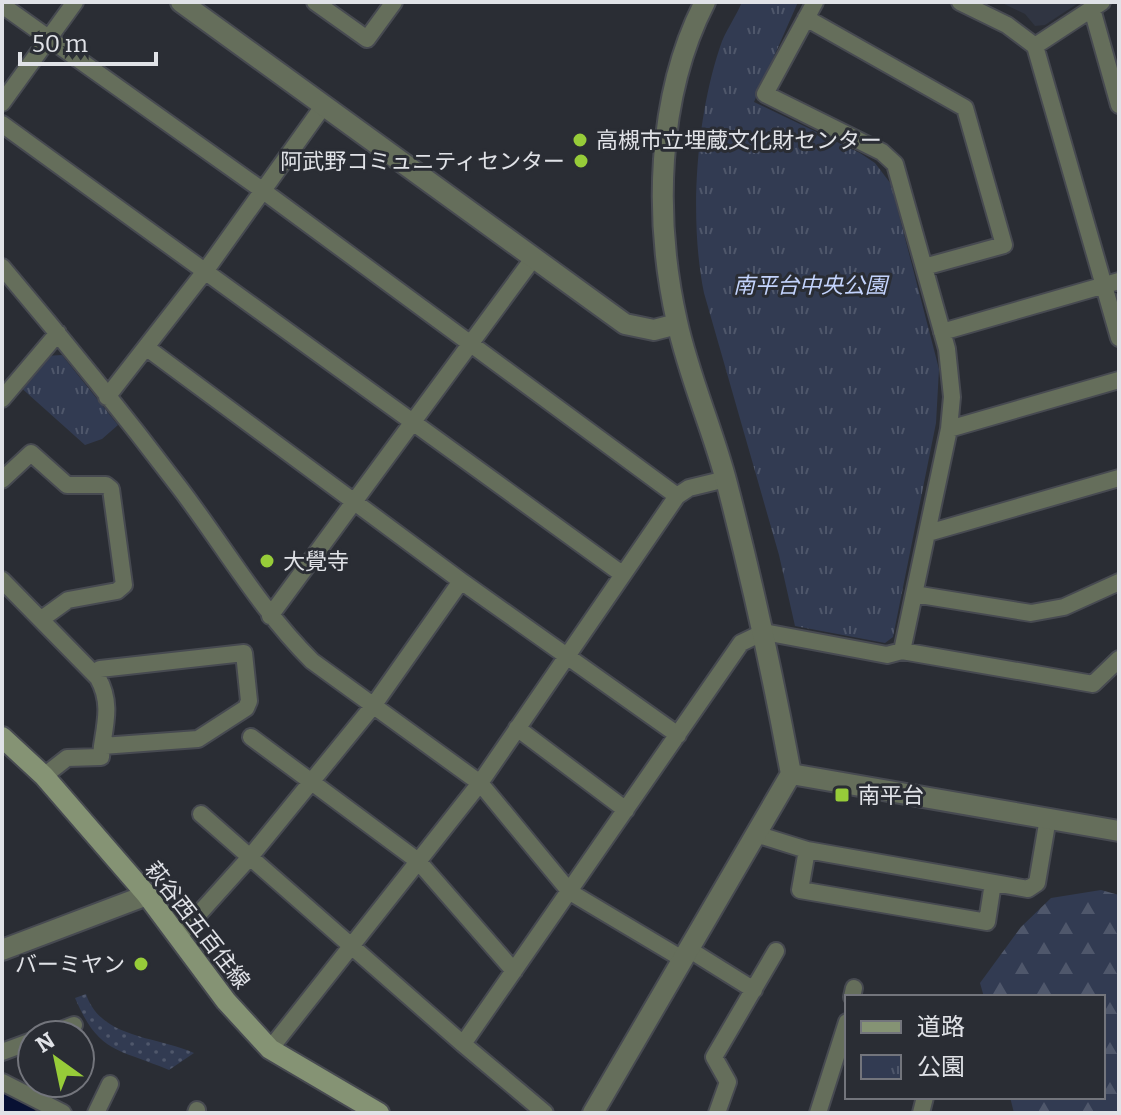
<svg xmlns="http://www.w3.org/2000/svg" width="1121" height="1115" font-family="Bitter,'Noto Sans JP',serif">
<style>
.built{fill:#303542}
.grass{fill:url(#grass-dots)}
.forest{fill:url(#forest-firs)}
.park{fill:url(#park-tufts)}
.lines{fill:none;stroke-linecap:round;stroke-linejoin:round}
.river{stroke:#081133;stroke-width:32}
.minor-casing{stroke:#474a51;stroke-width:20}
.tertiary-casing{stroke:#474a51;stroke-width:24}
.secondary-casing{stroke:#474a51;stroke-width:24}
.minor{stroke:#656e5b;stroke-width:16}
.tertiary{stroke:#656e5b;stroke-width:20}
.secondary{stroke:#859374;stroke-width:20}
.poi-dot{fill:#97cc39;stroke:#2a2d34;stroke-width:3}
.labels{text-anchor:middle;stroke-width:6;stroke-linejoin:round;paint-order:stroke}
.poi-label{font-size:22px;fill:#e0e2e7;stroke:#2a2d34;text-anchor:start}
.park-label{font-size:22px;font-style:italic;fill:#c3d3fc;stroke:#2a2d34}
.street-label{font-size:22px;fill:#e0e2e7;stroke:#2a2d34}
</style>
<defs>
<pattern id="grass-dots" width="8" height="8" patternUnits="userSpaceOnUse" patternTransform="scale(2)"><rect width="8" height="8" fill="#323b52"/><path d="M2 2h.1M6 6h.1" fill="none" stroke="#4f576b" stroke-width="1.8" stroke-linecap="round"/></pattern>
<pattern id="forest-firs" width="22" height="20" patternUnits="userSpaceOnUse" patternTransform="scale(2)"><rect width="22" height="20" fill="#323b52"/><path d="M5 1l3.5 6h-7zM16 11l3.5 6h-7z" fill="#4f576b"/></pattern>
<pattern id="park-tufts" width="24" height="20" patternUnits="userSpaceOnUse" patternTransform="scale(2)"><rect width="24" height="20" fill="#323b52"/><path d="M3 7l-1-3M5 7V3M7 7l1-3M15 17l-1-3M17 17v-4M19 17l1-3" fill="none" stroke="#4f576b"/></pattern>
</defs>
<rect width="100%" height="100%" fill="#2a2d34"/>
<path class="built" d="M1000,2h80l-35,23 -10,1 -10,-12z"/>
<path class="grass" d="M86,994c15,45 71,42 108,59l-25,17c-52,-22 -70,-16 -94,-72z"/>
<path class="forest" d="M1101,890l18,5v218h-105l-4,-16h93v-100h-119l-4,-14 41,-56 30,-29z"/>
<path class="park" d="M742,2h56l-44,100 106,51 15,10 16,21 48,185 -3,54 -43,214 -8,6 -90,-17 -16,-71 -75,-262c-15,-73 -8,-175 16,-246 5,-16 16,-30 22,-45z
M62,355l56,70 -16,14 -17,6 -67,-60 27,-29z"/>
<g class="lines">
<path class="river" d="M2,1105l17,8"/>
<defs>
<path id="minor" d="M315,2l52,37 27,-37
M815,2l-50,92 117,58 13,12 52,185 5,48 -3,32 -47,222
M960,2l47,23 28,21 84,292
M2,5l260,185 415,306
M1092,9l27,96
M806,18l159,90 39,137 -80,22
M1035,46l67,-44
M2,103l73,-101
M2,124l620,450
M2,267c61,72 120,145 177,220 45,59 80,121 133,174l168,122 90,109 114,68
M942,332l177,-51
M147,348l314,233 217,154
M107,397l99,-127 118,-165
M2,399l56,-66
M949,429l170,-49
M2,480l29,-27 36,32h39l5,4 13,96 -7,6 -49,9 -25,18
M928,533l191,-55
M2,580l96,98c13,23 8,43 4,68
M914,594l117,19 33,-6 55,-25
M270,616l262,-356
M517,728l109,82
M251,737l167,124 96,110
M44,776l23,-18 34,-1 1,-11 96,-7 48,-31 3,-7 -5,-48 -144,16 -6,4
M201,814l262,230 278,-401 23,-11 123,23 15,-4 191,33 26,-25
M759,835l48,15 221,39 9,-6 11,-65
M807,850l-7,40 187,32 6,-39
M179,936l71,-79 123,-151 88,-125
M690,950l64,40
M852,997l2,-9
M48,1035l26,-10
M463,1044l82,69
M270,1049l210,-266 197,-287 12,-8 37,-9
M2,1052l30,-11
M2,1082l61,31
M96,1113l14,-29
M196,1113l1,-3
M717,1113l11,-31 -14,-25 62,-106
M818,1113l29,-91
M921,1113l4,-16"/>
<path id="tertiary" d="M181,2l444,322 29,6 23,-6
M791,774l328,57
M2,950l145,-55
M593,1113l198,-339c-18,-98 -39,-194 -64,-290 -14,-54 -38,-107 -50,-162 -23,-102 -21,-225 28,-320"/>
<path id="secondary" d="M2,737l42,39 103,119 79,106 44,48 109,64"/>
</defs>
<use href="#minor" class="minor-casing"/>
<use href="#tertiary" class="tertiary-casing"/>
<use href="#secondary" class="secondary-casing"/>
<use href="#minor" class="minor"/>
<use href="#tertiary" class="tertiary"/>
<use href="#secondary" class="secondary"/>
</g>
<g class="poi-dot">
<circle cx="580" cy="140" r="8"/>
<circle cx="581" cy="161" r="8"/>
<circle cx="267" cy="561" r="8"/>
<rect x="834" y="787" width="16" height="16" rx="4"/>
<circle cx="141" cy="964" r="8"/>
</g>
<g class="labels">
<g class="poi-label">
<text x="596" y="148">高槻市立埋蔵文化財センター</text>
<text x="565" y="169" text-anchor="end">阿武野コミュニティセンター</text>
<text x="283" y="569">大覺寺</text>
<text x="858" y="803">南平台</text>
<text x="125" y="972" text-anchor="end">バーミヤン</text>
</g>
<g class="park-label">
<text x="810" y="293">南平台中央公園</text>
</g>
<g class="street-label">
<text transform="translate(198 925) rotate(52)" y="8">萩谷西五百住線</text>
</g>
</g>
<rect width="1121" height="1115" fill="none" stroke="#e0e2e7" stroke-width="8"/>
<rect x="845" y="995" width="260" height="104" fill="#2a2d34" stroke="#73757c" stroke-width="2"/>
<rect x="861" y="1021" width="40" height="12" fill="#859374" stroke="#73757c" stroke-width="2"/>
<text x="917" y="1035" font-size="24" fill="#e0e2e7">道路</text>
<rect x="861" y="1055" width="40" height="24" fill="url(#park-tufts)" stroke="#73757c" stroke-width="2"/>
<text x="917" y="1075" font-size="24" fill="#e0e2e7">公園</text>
<g transform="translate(56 1059) rotate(327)"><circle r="38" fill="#2a2d34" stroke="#73757c" stroke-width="2"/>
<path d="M0-6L14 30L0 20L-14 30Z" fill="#97cc39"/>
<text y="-12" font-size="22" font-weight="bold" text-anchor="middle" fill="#e0e2e7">N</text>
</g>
<path d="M20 52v12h136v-12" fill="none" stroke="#e0e2e7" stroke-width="4"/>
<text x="32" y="52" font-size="24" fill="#e0e2e7" stroke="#2a2d34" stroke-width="6" paint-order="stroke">50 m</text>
</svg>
